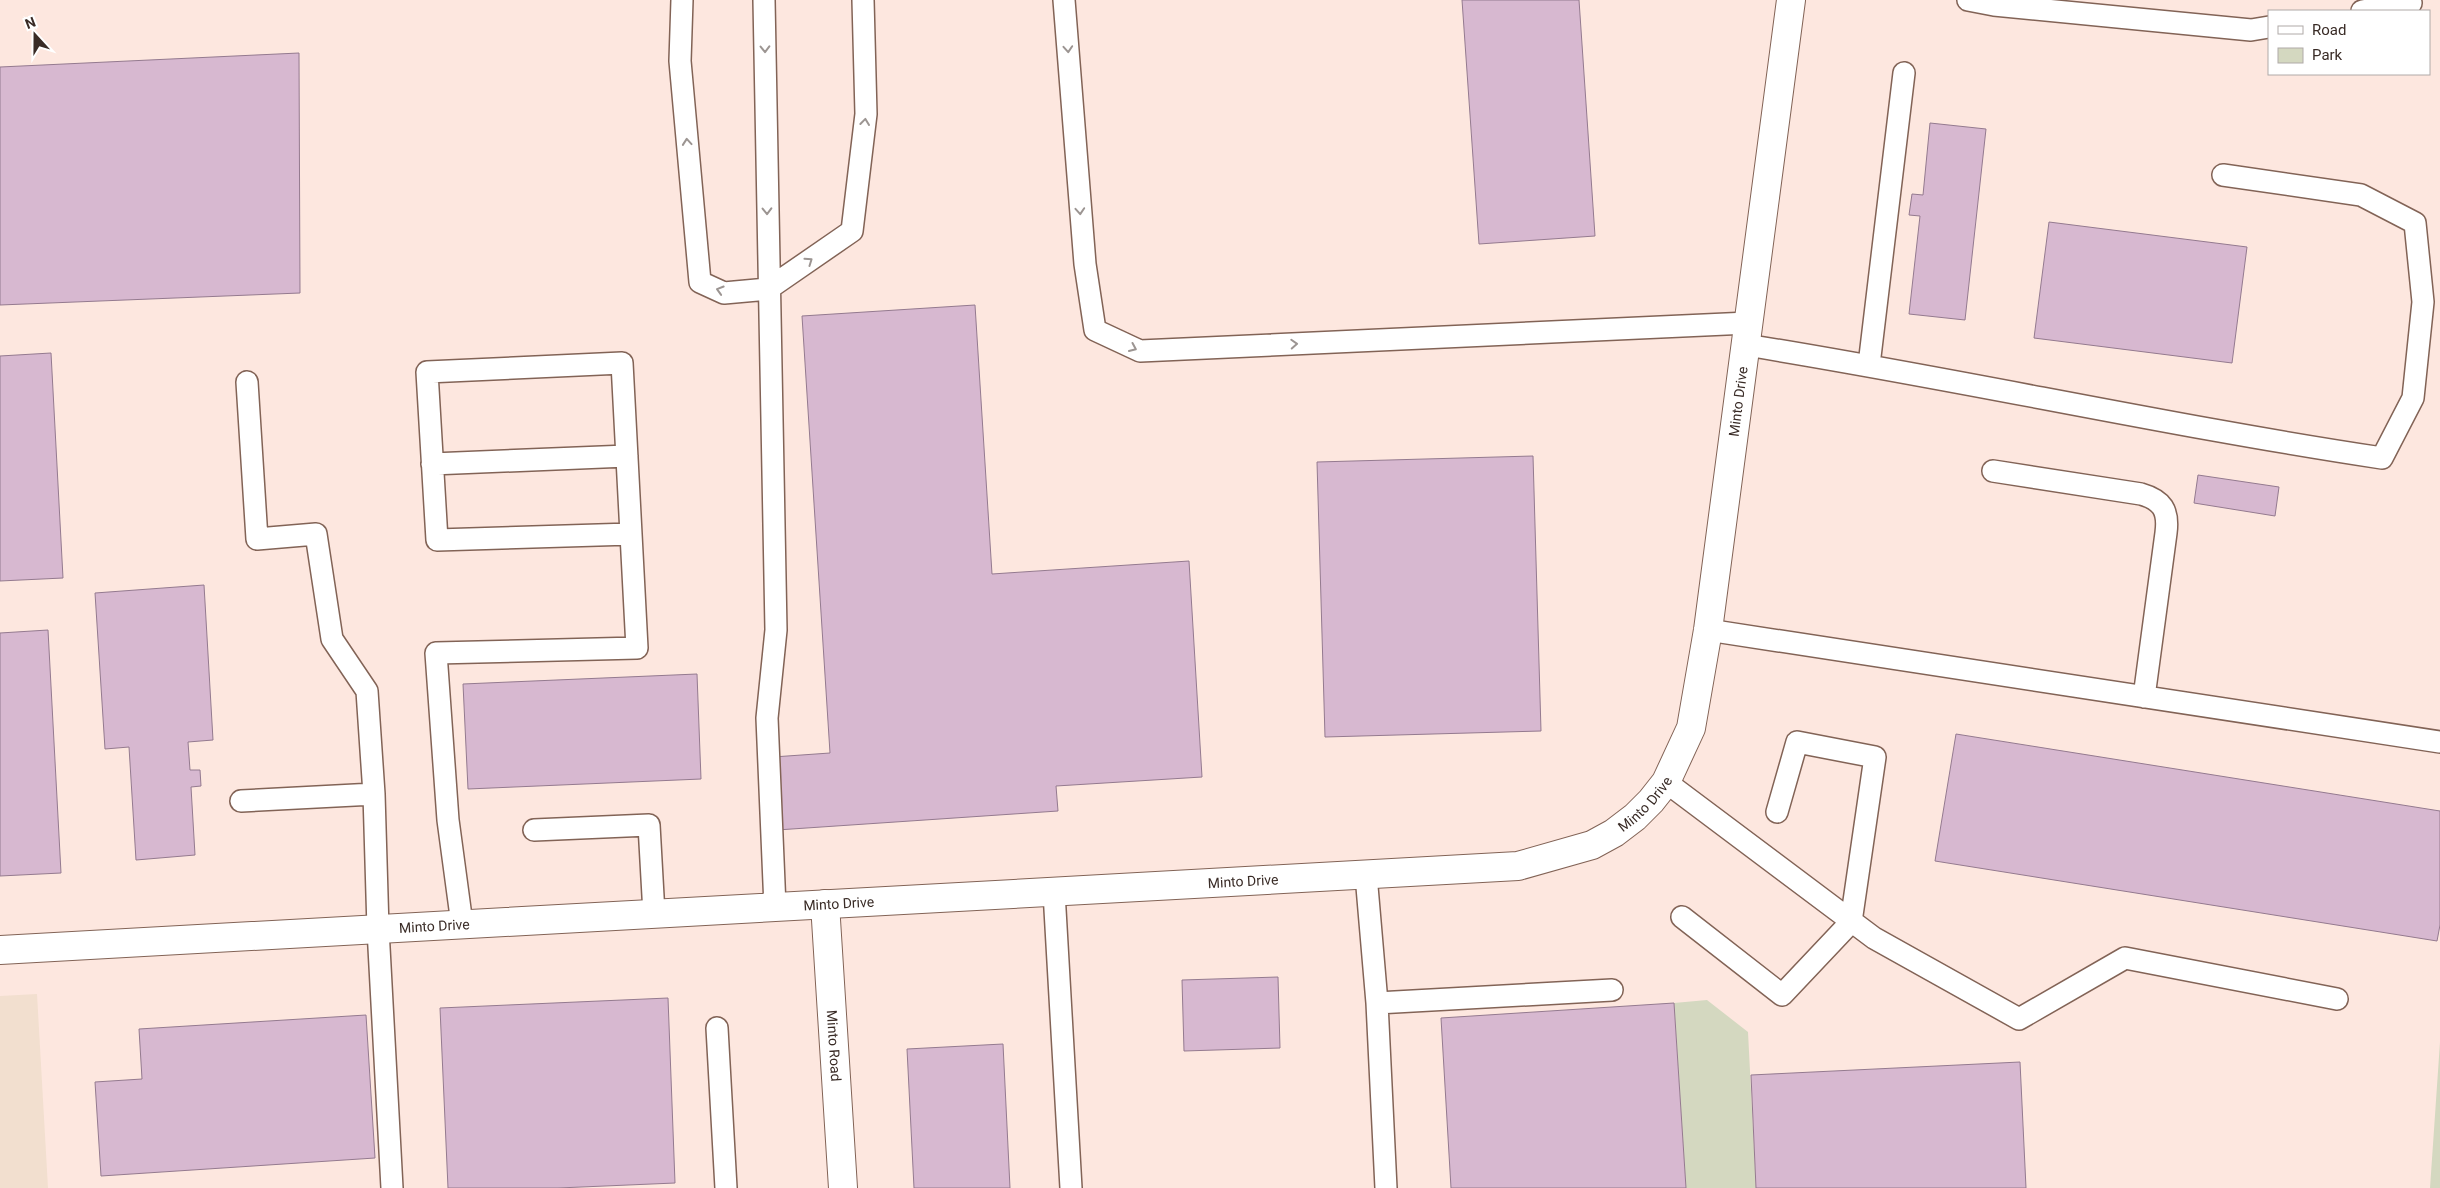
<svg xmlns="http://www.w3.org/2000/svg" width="2440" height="1188" font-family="Roboto,sans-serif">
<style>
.education{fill:#f2dfcf}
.green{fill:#d4d8c0}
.building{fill:#d7b8d0;stroke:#947a8f}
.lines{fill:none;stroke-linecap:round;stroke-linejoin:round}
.lane-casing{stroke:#826356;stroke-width:24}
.secondary-casing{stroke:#826356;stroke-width:30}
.lane{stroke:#fff;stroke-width:21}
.secondary{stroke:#fff;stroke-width:28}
.oneway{stroke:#9c9592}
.labels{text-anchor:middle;stroke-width:4.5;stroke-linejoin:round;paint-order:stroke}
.street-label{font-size:14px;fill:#392b26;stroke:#fff}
</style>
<rect width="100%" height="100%" fill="#fde7df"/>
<path class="education" d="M37,994l11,194h-48v-192z"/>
<path class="green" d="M1707,1000l41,32 8,156h-70l-12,-185z
M2440,1042v146h-10z"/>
<path class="building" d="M1462,0h117l16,236 -116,8z
M299,53l1,240 -300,12v-238z
M1930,123l56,6 -21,191 -56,-6 11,-98 -11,-1 3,-21 11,1z
M2049,222l198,25 -15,116 -198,-25z
M975,305l17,269 197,-13 13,216 -146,9 2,25 -281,19 -4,-73 57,-4 -28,-437z
M51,353l12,225 -63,3v-225z
M1533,456l8,275 -216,6 -8,-275z
M2198,475l81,12 -4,29 -81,-13z
M204,585l9,155 -25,2 2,28h10l1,16 -10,1 4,68 -59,5 -7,-113 -24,2 -10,-156z
M48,630l13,243 -61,3v-243z
M697,674l4,105 -233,10 -5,-105z
M1956,734l484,77v114l-3,16 -502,-80z
M1278,977l2,71 -96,3 -2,-71z
M668,998l7,185 -117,5h-110l-8,-180z
M1674,1003l12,185h-235l-10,-170z
M366,1015l9,143 -274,18 -6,-94 47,-3 -3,-50z
M1003,1044l7,144h-96l-7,-139z
M2020,1062l6,126h-270l-5,-113z"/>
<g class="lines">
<defs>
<path id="lane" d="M682,0l-2,61 20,221 24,11 44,-4 84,-58 14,-117 -3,-114
M764,0l12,630 -9,88 8,189
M1064,0l21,264 10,66 45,21 608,-28
M1968,0l26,5 257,25 18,-3
M2362,11l49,-8
M1746,345c213,34 423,81 636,113l31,-60 10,-96 -8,-79 -54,-28 -138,-20
M1869,365l35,-292
M247,382l10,157 59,-5 16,105 35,52 7,103 4,135 14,259
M432,464l195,-8
M1993,471l148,23c21,6 28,16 25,39l-22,164
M1708,630l732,112
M1666,782l208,156 145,81 106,-61 212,41
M241,801l133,-7
M534,830l115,-5 5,89
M1366,875l11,128 9,185
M1054,892l17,296
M1682,917l100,78 69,-73 24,-165 -78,-15 -20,70
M462,924l-14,-104 -12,-167 201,-5 -15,-285 -195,9 10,168 194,-6
M1377,1003l235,-13
M717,1028l9,160"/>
<g id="secondary">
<path id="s1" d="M825,904l18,284"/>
<path id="s2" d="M0,950l1518,-84 74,-21 22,-12 21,-16 16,-16 15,-19 25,-54 17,-98 83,-630"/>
</g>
</defs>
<use href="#lane" class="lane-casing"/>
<use href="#secondary" class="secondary-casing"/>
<use href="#lane" class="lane"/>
<use href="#secondary" class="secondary"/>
</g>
<defs><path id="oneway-chevron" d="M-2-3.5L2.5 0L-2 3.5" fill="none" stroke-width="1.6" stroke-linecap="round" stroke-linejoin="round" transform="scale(1.25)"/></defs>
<g class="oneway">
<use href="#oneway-chevron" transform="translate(765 49) rotate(89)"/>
<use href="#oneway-chevron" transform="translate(1068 49) rotate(86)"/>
<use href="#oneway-chevron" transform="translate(865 122) rotate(-83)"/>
<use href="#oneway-chevron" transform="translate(687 142) rotate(-95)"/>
<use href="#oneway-chevron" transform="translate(767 211) rotate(89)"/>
<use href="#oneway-chevron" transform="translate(1080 211) rotate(86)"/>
<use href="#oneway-chevron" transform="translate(809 261) rotate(-35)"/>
<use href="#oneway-chevron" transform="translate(720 290) rotate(-163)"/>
<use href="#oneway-chevron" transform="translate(1294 344) rotate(-3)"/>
<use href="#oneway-chevron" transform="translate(1133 348) rotate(24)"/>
</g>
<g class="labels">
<g class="street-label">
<text dy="5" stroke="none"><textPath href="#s2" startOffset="2085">Minto Drive</textPath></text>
<text dy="5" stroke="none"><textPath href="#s2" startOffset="1665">Minto Drive</textPath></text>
<text dy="5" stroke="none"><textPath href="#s2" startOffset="1245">Minto Drive</textPath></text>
<text dy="5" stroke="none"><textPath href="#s2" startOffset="840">Minto Drive</textPath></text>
<text dy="5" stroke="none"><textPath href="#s2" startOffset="435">Minto Drive</textPath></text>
<text dy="5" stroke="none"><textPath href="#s1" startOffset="142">Minto Road</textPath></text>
</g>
</g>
<rect x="2268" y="10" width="162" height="65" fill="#ffffff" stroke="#b0aaa8"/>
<rect x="2278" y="26" width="25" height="8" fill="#ffffff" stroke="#b0aaa8"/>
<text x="2312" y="35" font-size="15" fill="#392b26">Road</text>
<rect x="2278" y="48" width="25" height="15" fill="#d4d8c0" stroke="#b0aaa8"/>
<text x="2312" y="60" font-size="15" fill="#392b26">Park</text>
<g transform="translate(35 35) rotate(339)" stroke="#ffffff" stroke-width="4" paint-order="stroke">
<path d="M0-4L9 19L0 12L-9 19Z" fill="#392b26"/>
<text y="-8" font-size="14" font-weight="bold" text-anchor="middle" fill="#392b26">N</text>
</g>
</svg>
